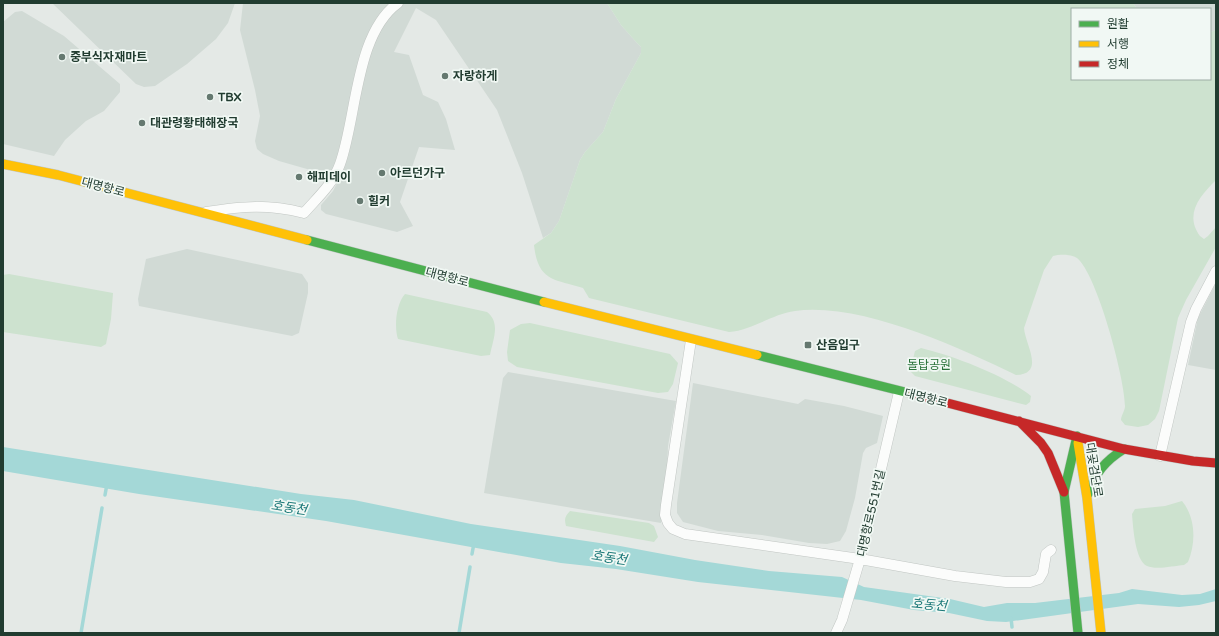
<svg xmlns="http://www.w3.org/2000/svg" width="1219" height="636" font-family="'Varela Round','Noto Sans KR',sans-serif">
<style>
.built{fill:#d1dad5}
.green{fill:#cde2cf}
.water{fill:#a4d8d7}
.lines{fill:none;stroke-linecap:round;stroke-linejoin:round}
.stream{stroke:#a4d8d7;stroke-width:3.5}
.street-casing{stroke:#c1c6c3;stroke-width:11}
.fast-casing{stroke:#bfc6c3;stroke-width:10}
.slow-casing{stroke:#bfc6c3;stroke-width:10}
.jam-casing{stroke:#bfc6c3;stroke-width:10}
.street{stroke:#fbfcfb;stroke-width:10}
.fast{stroke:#4caf50;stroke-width:9}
.slow{stroke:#ffc107;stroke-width:9}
.jam{stroke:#c62828;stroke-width:9}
.poi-dot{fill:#657970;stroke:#f1f8f4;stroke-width:1.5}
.labels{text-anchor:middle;stroke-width:3.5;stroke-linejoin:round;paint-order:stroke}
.poi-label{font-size:12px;font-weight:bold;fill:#213c30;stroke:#f1f8f4;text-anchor:start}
.street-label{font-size:12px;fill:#213c30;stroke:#f1f8f4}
.park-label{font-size:12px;fill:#2b733b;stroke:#f1f8f4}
.water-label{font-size:13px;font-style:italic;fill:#1b7878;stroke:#f1f8f4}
</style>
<rect width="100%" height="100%" fill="#e4e9e6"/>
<path class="built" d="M52,3h183l-7,20 -12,16 -29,25 -32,22 -11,1 -8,-3z
M243,3h364l14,22 16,18 4,4v6l-25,46 -13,33 -18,20 -5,8 -21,61 -8,12 -8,5 -21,-65 -25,-63 -61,-90 -20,-12 -22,44 15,3 14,40 15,7 8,17 9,31 -36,-3 -19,55 13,24 -16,6 -71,-18 -5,-4v-5l12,-14 5,-10 -10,-6 -49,-14 -16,-7 -6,-5 -2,-8 5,-25 -5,-26 -15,-60z
M1133,3h83v27l-6,2v-23h-73z
M22,11l42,25 56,48v8l-16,19 -18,10 -10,9 -11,10 -11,16 -51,-12v-122l12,-10z
M187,249l115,25 6,9v10l-9,40 -7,3 -153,-30 -1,-7 8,-40z
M1216,283v87l-28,-5 10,-47z
M508,372l168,29 -8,45 -1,26 -6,35v16l-177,-30 19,-115z
M693,383l105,21 7,-5 39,7 39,10 -6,27 -11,5 -3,5 -8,45 -9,33 -6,10 -13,3 -18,-1 -47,-8 -44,-4 -35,-9 -6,-9v-10z"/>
<path class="green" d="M607,3h526l4,6h-65v70h138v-47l6,-2v150c-16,16 -32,34 -16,56l4,3 4,-3 8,-9v20l-30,53 -8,18 -19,93 -4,8 -7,6 -10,2 -13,-2 -4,-5c0,-5 4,-9 4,-14 0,-27 -28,-132 -48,-148 -6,-4 -17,-4 -24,-2l-9,14 -20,58c1,16 22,46 -8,47 -58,-28 -156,-73 -221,-64 -23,3 -42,19 -66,21l-140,-34 -6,-10c-30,-9 -45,-7 -49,-43l17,-12 8,-12 21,-61 5,-8 18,-20 13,-33 25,-46v-6l-4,-4 -16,-18z
M9,274l104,19 -2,26 -5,25 -5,3 -98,-15v-57z
M405,294l82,18c14,11 6,27 3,43l-9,1 -83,-17c-4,-12 -2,-35 7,-45z
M530,323l140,31 8,9 -5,21 -5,8 -10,1 -141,-26 -9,-6 -1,-9 3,-22 11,-6z
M921,348c33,8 83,27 110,48l-1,6 -4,3 -111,-29 -5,-5 5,-20z
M1182,501c14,17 14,42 6,61l-4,3c-11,1 -28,5 -37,1 -12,-5 -14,-40 -15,-52l3,-5 30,-3z
M570,511l79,12 5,3 4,11 -4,5 -88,-16c-2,-7 -1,-10 4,-15z"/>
<path class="water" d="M3,447l298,47 53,6 117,24 149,22 75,14 74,11 73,6 22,10 86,12 34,8 23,-4h28l84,-10 13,-4 50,6 18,-1 16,-5v12l-17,4 -20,2 -41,-3 -132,18 -19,-1 -38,-8 -35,-3 -53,-10 -163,-18 -82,-13 -55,-6 -235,-42 -187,-27 -136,-23z"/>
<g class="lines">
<path class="stream" d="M105,495l2,-11
M472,554l2,-11
M1011,618l1,9
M81,633l21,-125
M459,633l11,-66"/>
<defs>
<path id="street" d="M206,212c38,-6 61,-8 98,1 14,-16 29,-29 36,-49 17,-47 15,-130 58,-161
M691,340l-25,165 -1,10 3,8 5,6 12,5 175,25 95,17 51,6h24l9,-3 4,-7 3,-18 5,-4
M1160,456l31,-134 5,-13 20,-38
M836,633l6,-13 18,-61 39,-167"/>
<path id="fast" d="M307,240l237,62
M757,355l156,39
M1077,436l-13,56 14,141
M1088,494c7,-21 17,-33 36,-45"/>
<path id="slow" d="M3,164l55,11 249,65
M544,302l213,53
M1078,443l9,55 14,135"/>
<path id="jam" d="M913,394l211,55 69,12 23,2
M1019,421l22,22 7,10 16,39"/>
</defs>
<use href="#street" class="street-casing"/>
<use href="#fast" class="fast-casing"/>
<use href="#slow" class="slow-casing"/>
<use href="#jam" class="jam-casing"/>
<use href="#street" class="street"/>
<use href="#fast" class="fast"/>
<use href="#slow" class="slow"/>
<use href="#jam" class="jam"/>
</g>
<g class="poi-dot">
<circle cx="62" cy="57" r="4"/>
<circle cx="445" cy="76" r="4"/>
<circle cx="210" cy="97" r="4"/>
<circle cx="142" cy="123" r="4"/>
<circle cx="382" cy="173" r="4"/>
<circle cx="299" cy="177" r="4"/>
<circle cx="360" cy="201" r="4"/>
<rect x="804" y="341" width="8" height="8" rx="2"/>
</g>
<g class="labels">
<g class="poi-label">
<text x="70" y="61">중부식자재마트</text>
<text x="453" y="80">자랑하게</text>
<text x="218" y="101">TBX</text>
<text x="150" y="127">대관령황태해장국</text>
<text x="390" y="177">아르던가구</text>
<text x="307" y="181">해피데이</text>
<text x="368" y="205">힐커</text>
<text x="816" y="349">산음입구</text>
</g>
<g class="street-label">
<text transform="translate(103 187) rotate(15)" y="4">대명항로</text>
<text transform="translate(447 277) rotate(15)" y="4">대명항로</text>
<text transform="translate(926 398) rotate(14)" y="4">대명항로</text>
<text transform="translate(1094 470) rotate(81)" y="4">대곶검단로</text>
<text transform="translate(871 513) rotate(-77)" y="4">대명항로551번길</text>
</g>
<g class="park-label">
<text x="929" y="369">돌탑공원</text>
</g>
<g class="water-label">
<text transform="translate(289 507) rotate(9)" y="5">호동천</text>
<text transform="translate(609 557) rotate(9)" y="5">호동천</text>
<text transform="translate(929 604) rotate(5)" y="5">호동천</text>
</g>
</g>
<rect width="1219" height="636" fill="none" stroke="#213c30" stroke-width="8"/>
<rect x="1071" y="8" width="140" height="72" fill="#f1f8f4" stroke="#9eada6"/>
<rect x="1079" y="21" width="20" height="6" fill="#4caf50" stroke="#9eada6"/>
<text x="1107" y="28" font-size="12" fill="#213c30">원활</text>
<rect x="1079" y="41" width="20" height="6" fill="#ffc107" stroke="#9eada6"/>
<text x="1107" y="48" font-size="12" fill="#213c30">서행</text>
<rect x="1079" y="61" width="20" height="6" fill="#c62828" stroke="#9eada6"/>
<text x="1107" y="68" font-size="12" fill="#213c30">정체</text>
</svg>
